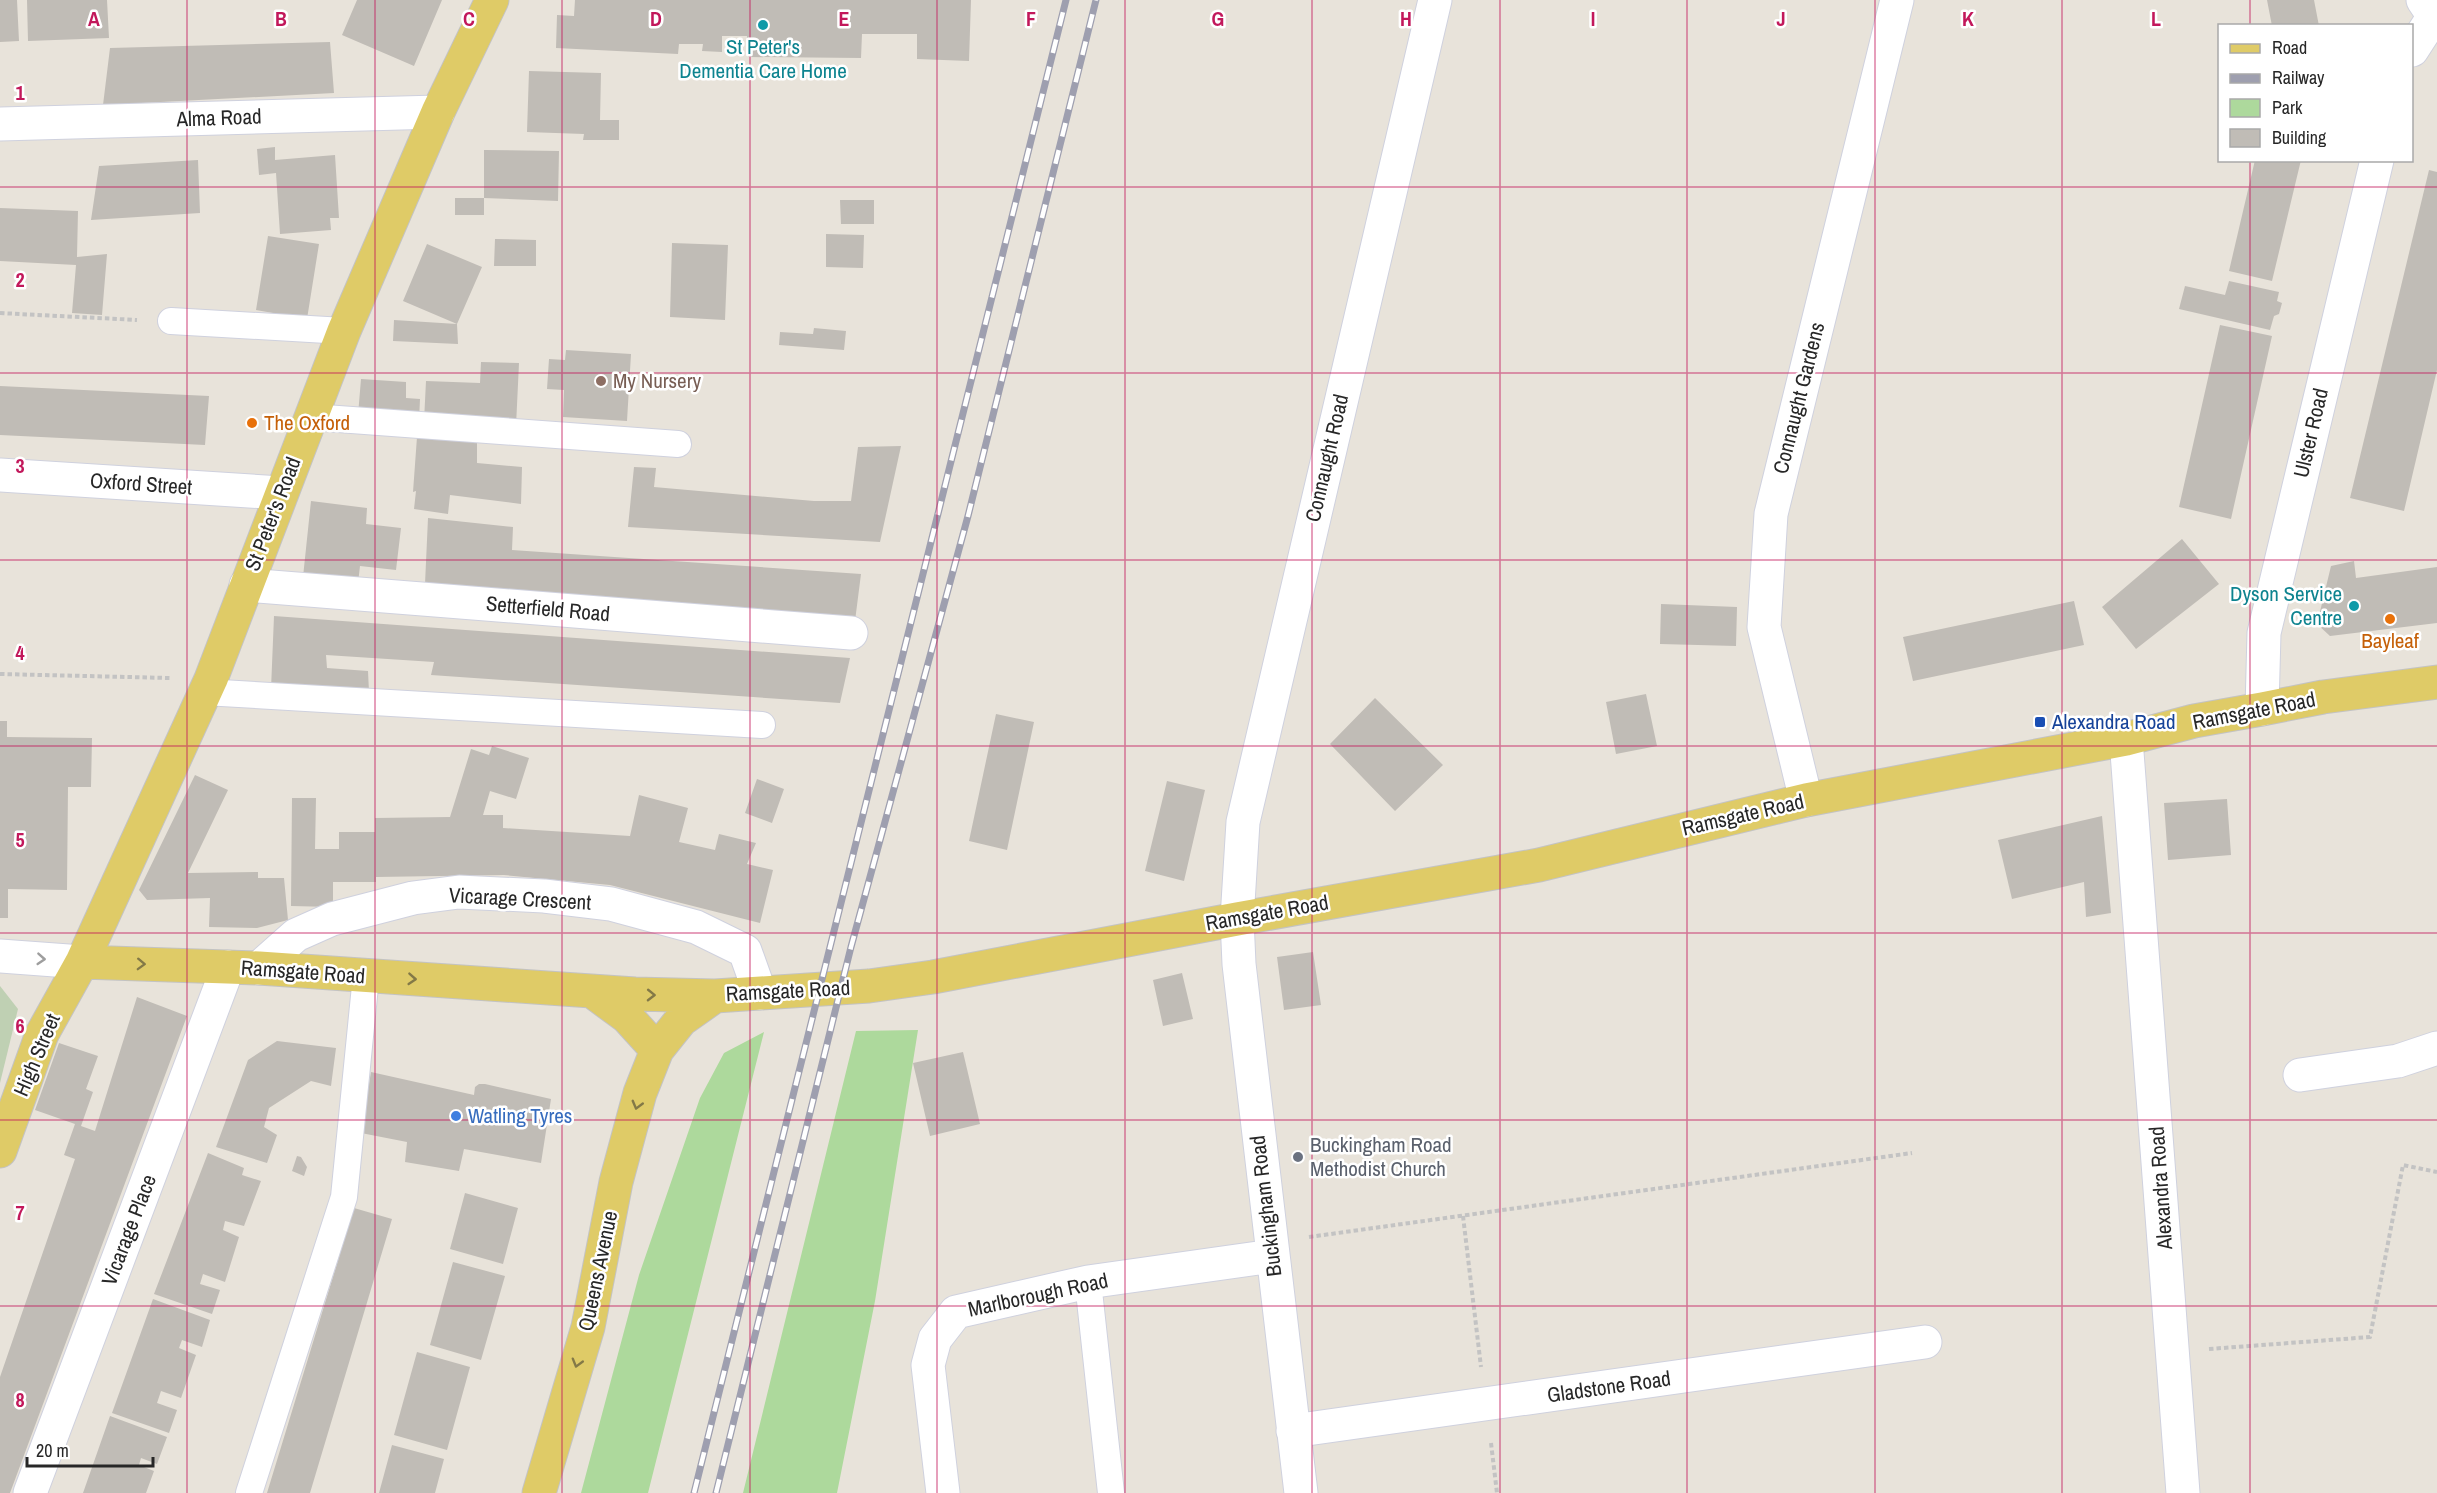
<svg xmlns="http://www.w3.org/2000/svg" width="2437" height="1493" font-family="'Archivo Narrow',sans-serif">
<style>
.green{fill:#add99c}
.cemetery{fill:#bfd0b3}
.building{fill:#c0bcb6}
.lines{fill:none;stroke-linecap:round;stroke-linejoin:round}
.lane-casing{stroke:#cfd1de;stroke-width:28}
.street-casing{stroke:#cfd1de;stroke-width:35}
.secondary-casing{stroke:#cfd1de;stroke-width:35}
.primary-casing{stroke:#c3c3c3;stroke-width:35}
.path{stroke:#c3c3c3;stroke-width:4;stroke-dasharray:4.5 3;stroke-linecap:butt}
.lane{stroke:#fff;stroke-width:26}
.street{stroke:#fff;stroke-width:33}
.secondary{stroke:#fff;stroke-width:33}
.primary{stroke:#dfcb67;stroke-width:33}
.rail-casing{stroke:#9e9faf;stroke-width:7}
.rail{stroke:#fff;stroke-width:4.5;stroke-dasharray:14;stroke-linecap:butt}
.oneway{stroke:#9e9e9e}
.oneway2{stroke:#837947}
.grid{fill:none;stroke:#c2185b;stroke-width:1.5;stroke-opacity:0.55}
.culture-dot{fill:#0f9aa8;stroke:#fff;stroke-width:2}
.education-dot{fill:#8d6e63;stroke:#fff;stroke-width:2}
.food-dot{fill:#e8710a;stroke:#fff;stroke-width:2}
.transit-dot{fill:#1a4fb4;stroke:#fff;stroke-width:2}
.shop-dot{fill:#3f7fe0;stroke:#fff;stroke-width:2}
.worship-dot{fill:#6b7280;stroke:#fff;stroke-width:2}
.labels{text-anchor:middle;stroke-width:5;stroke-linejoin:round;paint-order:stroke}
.culture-label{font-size:21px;fill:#0d838f;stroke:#fff}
.street-label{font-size:21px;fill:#272727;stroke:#fff}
.education-label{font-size:21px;fill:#785e54;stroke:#fff;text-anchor:start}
.food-label{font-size:21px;fill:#c56008;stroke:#fff;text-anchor:start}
.transit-label{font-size:21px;fill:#164399;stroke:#fff;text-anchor:start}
.shop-label{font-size:21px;fill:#366cbe;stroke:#fff;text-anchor:start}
.worship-label{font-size:21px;fill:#5b616d;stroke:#fff;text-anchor:start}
.grid-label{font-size:20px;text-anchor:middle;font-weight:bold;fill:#c2185b;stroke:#fff;stroke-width:5;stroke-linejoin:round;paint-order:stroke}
</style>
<rect width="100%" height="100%" fill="#e8e3da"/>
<path class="green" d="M918,1030l-43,271 -38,192h-94l113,-462z
M764,1032l-116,461h-67l58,-218 61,-177 24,-45z"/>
<path class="cemetery" d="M0,986l18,23 -18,74z"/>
<path class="building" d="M0,0h17l2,41 -19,1z
M27,0h80l2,38 -81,3z
M357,0h85l-28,66 -72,-31z
M575,0h396l-2,61 -52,-2v-25h-55l-1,24 -113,-1 -1,-21h-25v16l-20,-1 1,-7h-24l-1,10 -122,-6 1,-33 17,1z
M2267,0h47l5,26h-47z
M330,42l4,51 -231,12 7,-57z
M529,71l72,2 -1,47h19v20h-36l1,-6 -57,-2z
M275,147v13l60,-5 4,63h-9l1,12 -51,4 -4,-61 -17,2 -2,-26z
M484,150l75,1 -1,50 -74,-3z
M198,160l2,53 -109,7 8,-54z
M2255,160h46l-29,121 -43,-10z
M2429,170l8,2v198l-33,141 -54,-13z
M455,198h29v17h-29z
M840,200h34v24h-33z
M0,208l78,3 -1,46 30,-3 -5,61 -30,-2 4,-48 -76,-4z
M826,234l38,1 -1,33 -37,-1z
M268,236l51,8 -12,75 -51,-9z
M495,239l41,1v26h-42z
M672,243l56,2 -3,75 -55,-3z
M427,244l55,23 -25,57 -54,-23z
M2229,281l50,11 -2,9 5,2 -3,11 -5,2 -4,14 -91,-21 6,-23 40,9z
M394,320l63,4 1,20 -65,-3z
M2220,325l52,11 -41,183 -52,-12z
M814,328l32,3 -2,19 -65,-5 1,-13 33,2z
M566,350l65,4 -4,67 -64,-4 1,-27 -17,-1 2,-30 16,1z
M481,362l38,1 -3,63 -92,-5 2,-40 54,2z
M361,379l45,3v16l14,1 -1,21 -61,-5z
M0,386l209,10 -4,49 -205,-10z
M417,437l60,2v24l45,4 -1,37 -71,-9 -2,19 -34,-5 2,-18 -3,1z
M901,446l-21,96 -252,-15 6,-60 22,1 -2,19 160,14h37l7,-54z
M311,501l56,7 -1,16 35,4 -5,42 -36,-4 -2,17 -55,-6z
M428,518l85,9 -1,23 349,24 -6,47 -430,-37z
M2182,539l37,45 -83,65 -34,-42z
M2354,561l2,17 81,-11v56l-107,13 -13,-12 14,-58z
M2074,601l10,44 -171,36 -10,-44z
M1661,604l76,3 -1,39 -76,-2z
M274,616l576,42 -10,45 -409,-28 3,-13 -108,-7 1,13 41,3 1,21 -98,-3z
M1646,694l11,52 -41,8 -10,-52z
M1375,698l68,67 -48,46 -65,-67z
M996,714l38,8 -27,128 -38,-9z
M0,721h7v16l85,1 -1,49h-23l-1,103 -59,-1v29h-8z
M492,746l37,12 -13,41 -26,-8 -7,24h20v13l127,8 9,-41 49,13 -9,34 36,8 4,-16 37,9 -9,21 26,6 -13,53 -150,-38 -106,-10 -128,2v5h-43v25l-42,-1 1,-108h24l-1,51h24v-17h36v-14l75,-1 21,-68 18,6z
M195,775l33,15 -40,83 70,-1v6h26l4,42 -31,8 -48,-1 1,-29 -63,2 -8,-10z
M757,779l27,10 -12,34 -27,-10z
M1167,781l38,9 -21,91 -39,-10z
M2227,799l4,56 -63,5 -4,-57z
M2102,816l9,97 -25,4 -2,-35 -72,17 -14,-59z
M1313,952l8,53 -37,5 -7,-53z
M1182,973l11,46 -30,7 -10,-46z
M137,997l50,19 -177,477h-10v-116l75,-218 -11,-4 11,-31 -40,-14 24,-67 39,13 -12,33 7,3 -12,34 14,5z
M277,1041l59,7 -5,38 -20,-5 -42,27 -5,19 13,8 -10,28 -51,-16 32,-87z
M963,1052l17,72 -50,12 -17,-73z
M371,1072l103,23 1,-8 4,-3h6l66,15 -10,64 -77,-14 -5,22 -54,-9 2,-20 -46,-9z
M208,1153l36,15 -2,7 19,6 -17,45 -19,-5 -2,9 16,7 -14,45 -22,-8 -3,10 20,6 -8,24 -58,-20z
M297,1156l4,1 6,10 -3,9 -12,-5z
M465,1193l53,15 -15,56 -53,-15z
M354,1208l38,11 -82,274h-43z
M453,1262l52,14 -24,84 -51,-15z
M153,1299l57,21 -8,27 -20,-7 -3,8 17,7 -15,43 -20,-7 -4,12 20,7 -8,23 -57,-20z
M417,1352l53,15 -23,83 -53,-15z
M110,1416l57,21 -10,27 -16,-6 -2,7 15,6 -8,22h-63z
M392,1445l52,14 -9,34h-56z"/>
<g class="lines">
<defs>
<path id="lane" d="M171,321l173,10
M311,417l367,27
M204,692l558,33
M1088,1282l23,211
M249,1493l95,-296 22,-221"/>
<path id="street" d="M2412,50l22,-34
M0,124l438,-12
M0,475l281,18
M246,585l605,48
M2262,709l2,-76 113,-473
M2126,739l57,754
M1806,800l-42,-173 7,-113 126,-514
M0,956l82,6
M259,968l37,-33 36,-16 81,-21 46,-6 85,4 67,8 85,23 49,24 15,42
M2300,1075l98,-14 39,-13
M1293,1431l632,-89
M30,1493l198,-526
M943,1493l-15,-128 7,-26 21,-27 132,-30 184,-26
M1301,1493l-62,-529 -2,-45 6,-97 192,-822"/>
<path id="secondary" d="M2423,0l14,21"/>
<path id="primary" d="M82,962l177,6 376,26 80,2 154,-10 64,-9 304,-58 302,-54 267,-65 320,-61 68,-18 68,-12 61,-12 114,-15
M593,992l34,25 30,33
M0,1151l42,-117 40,-72 129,-283 133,-348 94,-219 54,-112
M539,1493l49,-166 28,-145 24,-89 17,-43 24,-30 34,-24"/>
</defs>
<use href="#lane" class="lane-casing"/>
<use href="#street" class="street-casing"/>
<use href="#secondary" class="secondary-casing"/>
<use href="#primary" class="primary-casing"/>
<path class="path" d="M0,313l137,7
M0,674l170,4
M1463,1216l18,151
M1309,1237l603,-84
M2209,1349l161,-12 33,-172 34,7
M1491,1443l6,50"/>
<use href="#lane" class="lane"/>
<use href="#street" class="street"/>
<use href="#secondary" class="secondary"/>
<use href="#primary" class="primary"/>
<defs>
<path id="rail" d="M694,1493l372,-1493
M716,1493l135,-546 117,-431 128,-516"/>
</defs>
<use href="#rail" class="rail-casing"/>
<use href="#rail" class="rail"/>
</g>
<defs><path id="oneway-chevron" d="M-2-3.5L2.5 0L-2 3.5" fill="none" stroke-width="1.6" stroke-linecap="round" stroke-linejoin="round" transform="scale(1.5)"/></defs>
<use class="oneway" href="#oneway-chevron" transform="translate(41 959) rotate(4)"/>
<g class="oneway2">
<use href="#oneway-chevron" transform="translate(141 964) rotate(2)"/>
<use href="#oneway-chevron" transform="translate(412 979) rotate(4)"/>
<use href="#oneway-chevron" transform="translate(651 995) rotate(1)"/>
<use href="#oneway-chevron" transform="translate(637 1105) rotate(105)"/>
<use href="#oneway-chevron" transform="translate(577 1363) rotate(106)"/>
</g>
<path class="grid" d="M187,0v1493M375,0v1493M562,0v1493M750,0v1493M937,0v1493M1125,0v1493M1312,0v1493M1500,0v1493M1687,0v1493M1875,0v1493M2062,0v1493M2250,0v26M2250,160v1333M0,187h2437M0,373h2437M0,560h2437M0,746h2437M0,933h2437M0,1120h2437M0,1306h2437"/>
<g class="culture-dot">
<circle cx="763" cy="25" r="6"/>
<circle cx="2354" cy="606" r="6"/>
</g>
<circle class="education-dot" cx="601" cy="381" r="6"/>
<g class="food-dot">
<circle cx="252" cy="423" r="6"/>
<circle cx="2390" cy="619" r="6"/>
</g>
<rect class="transit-dot" x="2034" y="716" width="12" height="12" rx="3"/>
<circle class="shop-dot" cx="456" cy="1116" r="6"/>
<circle class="worship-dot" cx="1298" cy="1157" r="6"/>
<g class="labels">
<g class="culture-label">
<text x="763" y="54">St Peter's<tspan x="763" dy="24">Dementia Care Home</tspan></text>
<text x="2342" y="601" text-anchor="end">Dyson Service<tspan x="2342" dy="24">Centre</tspan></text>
</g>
<g class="street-label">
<text transform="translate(219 118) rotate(-2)" y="7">Alma Road</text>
<text transform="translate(1799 398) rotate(-76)" y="7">Connaught Gardens</text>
<text transform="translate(2311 433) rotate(-77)" y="7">Ulster Road</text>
<text transform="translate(1327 458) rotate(-77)" y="7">Connaught Road</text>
<text transform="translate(141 484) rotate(4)" y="7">Oxford Street</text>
<text transform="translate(273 514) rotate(-69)" y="7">St Peter's Road</text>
<text transform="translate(548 609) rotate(5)" y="7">Setterfield Road</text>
<text transform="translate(2254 711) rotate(-11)" y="7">Ramsgate Road</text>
<text transform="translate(1743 815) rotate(-13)" y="7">Ramsgate Road</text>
<text transform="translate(520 899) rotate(3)" y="7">Vicarage Crescent</text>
<text transform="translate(1267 913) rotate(-10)" y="7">Ramsgate Road</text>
<text transform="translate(303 972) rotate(4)" y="7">Ramsgate Road</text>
<text transform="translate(788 991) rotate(-3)" y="7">Ramsgate Road</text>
<text transform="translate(37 1055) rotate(-67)" y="7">High Street</text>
<text transform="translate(2161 1188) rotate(-94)" y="7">Alexandra Road</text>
<text transform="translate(1266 1206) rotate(-97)" y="7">Buckingham Road</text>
<text transform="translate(129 1230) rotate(-69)" y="7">Vicarage Place</text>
<text transform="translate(598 1271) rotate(-78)" y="7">Queens Avenue</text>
<text transform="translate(1038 1295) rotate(-12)" y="7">Marlborough Road</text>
<text transform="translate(1609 1387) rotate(-8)" y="7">Gladstone Road</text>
</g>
<g class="education-label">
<text x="613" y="388">My Nursery</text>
</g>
<g class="food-label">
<text x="264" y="430">The Oxford</text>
<text x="2390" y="648" text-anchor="middle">Bayleaf</text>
</g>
<g class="transit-label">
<text x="2052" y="729">Alexandra Road</text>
</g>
<g class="shop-label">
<text x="468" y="1123">Watling Tyres</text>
</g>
<g class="worship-label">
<text x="1310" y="1152">Buckingham Road<tspan x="1310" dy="24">Methodist Church</tspan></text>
</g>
</g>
<g class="grid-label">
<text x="94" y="26">A</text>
<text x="281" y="26">B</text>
<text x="469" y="26">C</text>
<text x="656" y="26">D</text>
<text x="844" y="26">E</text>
<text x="1031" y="26">F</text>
<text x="1218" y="26">G</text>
<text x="1406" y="26">H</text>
<text x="1593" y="26">I</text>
<text x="1781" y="26">J</text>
<text x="1968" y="26">K</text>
<text x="2156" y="26">L</text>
<text x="20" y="100">1</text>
<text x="20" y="287">2</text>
<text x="20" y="473">3</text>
<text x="20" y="660">4</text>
<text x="20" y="847">5</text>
<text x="20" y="1033">6</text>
<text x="20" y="1220">7</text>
<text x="20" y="1407">8</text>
</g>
<rect x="2218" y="24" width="195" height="138" fill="#ffffff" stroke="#a9a9a9" stroke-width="1.5"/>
<rect x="2230" y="44" width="30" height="9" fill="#dfcb67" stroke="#a9a9a9" stroke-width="1.5"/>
<text x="2272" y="54" font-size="18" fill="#272727">Road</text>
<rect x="2230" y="74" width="30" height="9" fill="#9e9faf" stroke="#a9a9a9" stroke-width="1.5"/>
<text x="2272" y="84" font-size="18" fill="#272727">Railway</text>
<rect x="2230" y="99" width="30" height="18" fill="#add99c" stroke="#a9a9a9" stroke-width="1.5"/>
<text x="2272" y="114" font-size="18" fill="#272727">Park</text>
<rect x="2230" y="129" width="30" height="18" fill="#c0bcb6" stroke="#a9a9a9" stroke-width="1.5"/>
<text x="2272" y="144" font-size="18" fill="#272727">Building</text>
<path d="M27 1457v9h126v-9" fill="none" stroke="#272727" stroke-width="3"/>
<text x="36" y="1457" font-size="18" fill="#272727" stroke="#ffffff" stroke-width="4.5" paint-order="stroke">20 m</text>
</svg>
